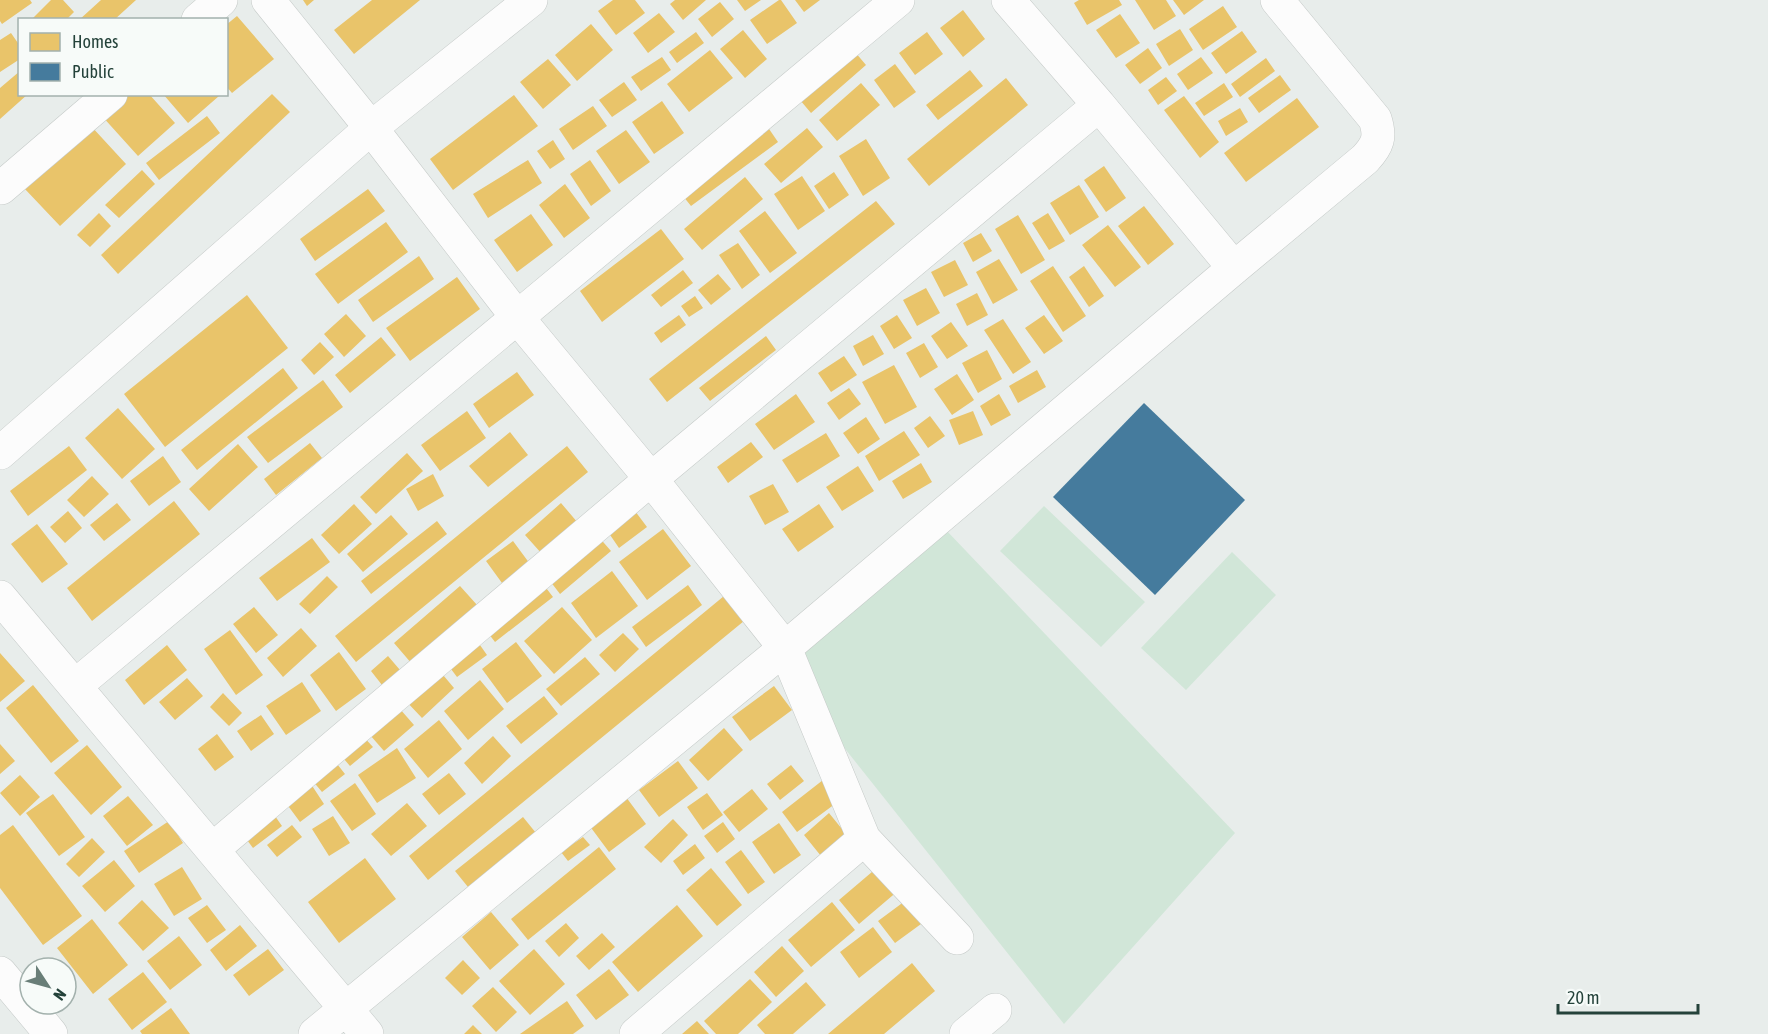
<svg xmlns="http://www.w3.org/2000/svg" width="1768" height="1034" font-family="'Asap Condensed',sans-serif">
<style>
.green{fill:#d1e6d8}
.homes{fill:#e9c46a}
.public{fill:#457b9d}
.lines{fill:none;stroke-linecap:round;stroke-linejoin:round}
.street-casing{stroke:#c5cac8;stroke-width:34}
.street{stroke:#fcfcfc;stroke-width:33}
</style>
<rect width="100%" height="100%" fill="#e8edeb"/>
<path class="green" d="M1044,506l101,96 -44,45 -101,-96z
M946,530l289,303 -171,191 -288,-362z
M1232,552l44,43 -90,95 -45,-42z"/>
<path class="homes" d="M0,0h30l2,3 -30,21 -2,-3z
M51,0h12l11,12 -8,8h-35z
M101,0h35l-22,20h-35z
M303,0h11l-7,6z
M372,0h48l-66,54 -20,-24z
M613,0h22l10,13 -29,22 -18,-24z
M675,0h31l-23,20 -13,-16z
M737,0h24l-16,11z
M779,0h2l16,23 -30,21 -17,-24z
M795,0h25l-16,12z
M1079,0h40l3,5 -35,20 -13,-22z
M1135,0h31l10,16 -22,14z
M1173,0h31l-20,15z
M720,2l14,17 -22,18 -14,-18z
M1223,6l14,21 -34,23 -14,-21z
M963,10l22,29 -22,18 -23,-29z
M659,13l16,19 -27,21 -15,-20z
M1120,14l20,29 -24,15 -20,-28z
M237,16l37,43 -42,34 -6,-7v-61z
M591,24l22,26 -36,31 -22,-26z
M1180,29l13,21 -24,16 -13,-22z
M743,30l24,29 -22,19 -25,-29z
M1242,31l15,21 -31,22 -15,-21z
M696,32l8,11 -27,20 -8,-11z
M927,32l16,22 -28,21 -16,-22z
M11,33l9,13v13l-20,13v-32z
M1148,48l14,20 -22,16 -15,-19z
M710,50l23,28 -44,34 -22,-28z
M855,52l11,13 -55,48 -11,-13z
M662,57l9,13 -30,21 -10,-14z
M1201,57l12,16 -25,17 -11,-16z
M1266,58l9,13 -35,26 -9,-13z
M548,59l23,26 -28,24 -23,-27z
M895,64l21,28 -22,16 -20,-28z
M970,70l13,16 -45,34 -12,-15z
M20,71v23h8l-28,25v-31z
M1280,75l11,15 -32,23 -11,-15z
M1166,77l11,14 -19,14 -10,-15z
M1006,78l22,27 -99,81 -22,-27z
M624,82l13,18 -25,17 -13,-17z
M861,83l19,22 -43,36 -18,-21z
M1224,83l9,14 -29,19 -9,-13z
M123,94h26l26,29 -37,33 -37,-41z
M163,94h55l1,2 -31,27z
M272,94l18,18 -172,162 -17,-19z
M514,95l24,31 -85,64 -23,-31z
M1184,96l35,46 -19,16 -36,-48z
M1297,98l22,29 -73,55 -22,-29z
M662,101l22,32 -30,21 -22,-32z
M593,106l14,20 -34,24 -14,-21z
M1240,108l8,14 -22,14 -8,-15z
M207,116l13,17 -61,47 -13,-17z
M91,126l35,38 -66,62 -36,-38z
M767,126l11,16 -87,64 -12,-15z
M807,128l16,19 -42,36 -17,-19z
M626,130l24,32 -31,22 -23,-33z
M866,139l24,39 -27,18 -24,-40z
M553,140l12,19 -15,10 -13,-18z
M528,160l14,23 -54,35 -15,-24z
M590,160l21,31 -20,15 -21,-32z
M1104,166l22,32 -20,14 -22,-32z
M142,170l13,14 -36,34 -14,-13z
M834,172l15,23 -20,14 -15,-23z
M802,176l23,35 -27,19 -24,-36z
M745,177l18,22 -61,51 -18,-21z
M565,184l25,34 -26,20 -25,-33z
M1079,185l20,32 -29,18 -20,-32z
M368,189l17,22 -70,50 -15,-22z
M876,201l19,23 -228,178 -18,-23z
M1144,206l30,38 -26,21 -30,-39z
M765,211l32,42 -27,20 -31,-42z
M99,213l12,13 -21,21 -13,-12z
M1048,213l17,28 -16,9 -17,-27z
M531,214l22,31 -36,27 -23,-32z
M1018,215l27,45 -24,14 -26,-45z
M386,222l22,30 -70,52 -23,-30z
M1108,225l33,42 -26,20 -33,-42z
M661,229l23,30 -82,63 -22,-31z
M981,233l11,18 -19,11 -10,-19z
M738,243l22,32 -18,14 -23,-34z
M419,256l15,23 -61,43 -15,-22z
M999,259l19,31 -25,14 -17,-32z
M955,260l13,25 -24,12 -13,-25z
M1053,266l33,50 -23,16 -33,-51z
M1084,266l20,30 -15,11 -20,-30z
M683,270l10,13 -32,24 -10,-12z
M718,274l13,15 -20,16 -13,-15z
M457,277l23,32 -70,52 -24,-33z
M926,288l14,25 -23,13 -14,-26z
M977,293l11,22 -21,11 -11,-22z
M247,295l41,53 -123,99 -41,-53z
M695,296l8,12 -14,9 -8,-11z
M346,314l20,22 -22,21 -20,-23z
M679,315l7,10 -25,18 -7,-10z
M897,315l15,23 -18,11 -14,-23z
M1044,315l19,26 -19,13 -19,-26z
M1003,319l28,43 -18,12 -29,-44z
M951,322l17,24 -21,13 -16,-23z
M873,335l11,19 -21,12 -10,-20z
M766,336l10,14 -66,51 -11,-13z
M381,337l15,18 -46,38 -15,-18z
M320,342l14,15 -20,18 -13,-15z
M924,343l14,24 -18,11 -14,-25z
M987,350l15,29 -24,14 -16,-30z
M844,356l13,19 -26,17 -13,-19z
M894,365l23,42 -32,17 -23,-42z
M283,368l15,20 -101,82 -16,-20z
M1037,370l9,17 -28,16 -9,-17z
M517,372l17,23 -45,33 -16,-24z
M957,374l17,26 -22,15 -18,-26z
M323,380l20,27 -75,56 -21,-26z
M849,388l12,16 -22,16 -12,-17z
M796,394l19,28 -41,28 -19,-26z
M999,394l12,21 -20,11 -11,-20z
M118,408l37,41 -33,30 -37,-41z
M467,411l19,27 -46,33 -19,-26z
M973,411l10,24 -24,10 -10,-25z
M930,416l15,20 -17,12 -14,-20z
M866,417l14,22 -22,15 -15,-21z
M904,431l16,24 -41,26 -14,-25z
M510,432l18,23 -40,32 -19,-21z
M826,433l14,23 -43,27 -15,-23z
M751,442l12,15 -35,26 -11,-16z
M310,443l12,15 -46,37 -12,-16z
M238,444l20,23 -49,44 -20,-22z
M69,446l18,24 -59,46 -18,-25z
M567,446l21,26 -232,190 -21,-26z
M407,453l16,18 -47,43 -16,-17z
M163,456l18,26 -32,24 -19,-25z
M921,463l11,19 -29,17 -11,-18z
M858,466l16,25 -32,20 -16,-24z
M433,474l11,22 -26,15 -12,-22z
M92,476l17,18 -25,23 -17,-17z
M773,484l16,28 -24,13 -16,-29z
M174,501l26,33 -108,87 -25,-33z
M117,503l14,17 -27,21 -14,-16z
M561,503l17,20 -36,31 -17,-19z
M354,504l18,20 -33,30 -18,-19z
M819,504l15,23 -36,25 -16,-23z
M632,507l15,20 -28,21 -15,-22z
M68,511l14,17 -17,15 -15,-16z
M391,515l17,19 -45,38 -16,-18z
M437,521l10,13 -76,60 -10,-13z
M37,524l31,40 -26,19 -31,-39z
M663,529l28,37 -44,34 -28,-38z
M597,535l14,16 -51,43 -13,-17z
M312,538l18,24 -53,39 -18,-23z
M513,541l17,23 -28,19 -16,-22z
M612,571l26,35 -42,32 -25,-35z
M327,576l11,11 -28,27 -11,-10z
M540,580l13,17 -58,45 -13,-17z
M688,585l14,20 -56,42 -14,-20z
M460,586l18,20 -66,58 -18,-21z
M724,596l20,25 -316,259 -19,-24z
M254,607l24,28 -22,18 -23,-29z
M562,607l30,33 -38,34 -30,-33z
M301,628l16,18 -34,31 -16,-19z
M230,630l33,45 -27,20 -32,-46z
M623,633l16,16 -24,23 -16,-17z
M475,638l12,17 -30,22 -12,-16z
M516,642l26,34 -35,27 -25,-34z
M167,645l20,25 -43,35 -19,-25z
M339,652l27,37 -30,22 -26,-36z
M0,653l25,28 -25,21z
M388,656l12,14 -18,15 -11,-14z
M585,657l15,17 -39,32 -15,-17z
M438,669l16,19 -32,30 -18,-19z
M187,678l16,18 -28,24 -16,-18z
M480,680l24,29 -36,31 -24,-29z
M302,682l19,29 -35,24 -20,-29z
M33,685l46,56 -28,22 -45,-55z
M774,686l18,24 -42,31 -18,-24z
M223,693l19,20 -13,13 -19,-19z
M544,696l14,18 -37,30 -15,-18z
M400,709l14,16 -30,26 -14,-16z
M261,715l13,19 -23,17 -14,-20z
M439,720l23,29 -34,29 -24,-29z
M724,728l19,22 -35,31 -19,-21z
M360,733l13,14 -23,19 -12,-14z
M217,734l17,23 -19,14 -17,-22z
M493,736l18,20 -29,28 -18,-21z
M0,744l15,17 -15,13z
M87,745l35,42 -31,28 -37,-42z
M397,748l19,30 -39,25 -19,-28z
M330,755l15,19 -23,18 -15,-18z
M678,761l20,27 -39,29 -20,-27z
M791,765l13,16 -24,19 -13,-16z
M449,773l17,21 -27,21 -17,-21z
M20,775l20,22 -20,19 -20,-23z
M823,780l16,21 -42,31 -15,-20z
M309,781l15,23 -24,18 -17,-23z
M355,783l21,31 -24,17 -22,-30z
M752,789l16,20 -29,23 -16,-20z
M707,793l16,22 -20,15 -16,-23z
M53,794l32,43 -26,19 -33,-43z
M128,796l25,29 -26,21 -24,-30z
M626,797l20,27 -37,28 -20,-27z
M407,803l20,23 -36,30 -20,-22z
M268,806l14,20 -29,22 -15,-20z
M829,813l17,21 -25,22 -17,-21z
M333,816l17,27 -21,13 -17,-27z
M523,817l13,16 -68,54 -13,-16z
M673,819l15,16 -27,28 -17,-16z
M169,821l14,22 -44,30 -15,-22z
M723,822l12,17 -18,14 -13,-17z
M779,823l22,32 -27,19 -22,-32z
M13,825l69,91 -39,29 -43,-57v-53z
M292,825l10,12 -25,20 -10,-12z
M583,837l7,8 -22,16 -7,-9z
M92,838l13,14 -26,25 -13,-13z
M695,844l10,14 -22,17 -10,-14z
M599,847l17,22 -88,71 -17,-21z
M741,850l24,32 -17,12 -23,-32z
M365,858l31,41 -57,44 -31,-41z
M114,860l21,26 -30,26 -23,-26z
M879,866l20,24 -40,34 -20,-24z
M182,867l20,32 -28,17 -20,-32z
M711,868l31,37 -25,21 -31,-36z
M142,900l27,28 -26,23 -25,-28z
M905,901l16,23 -26,19 -17,-22z
M832,902l23,28 -44,37 -23,-27z
M207,905l19,25 -19,13 -19,-25z
M677,905l26,31 -65,56 -26,-30z
M491,912l28,33 -29,25 -28,-33z
M92,919l36,46 -35,29 -36,-46z
M566,923l13,15 -20,19 -14,-16z
M240,925l17,21 -31,25 -16,-21z
M873,927l19,25 -33,26 -19,-26z
M602,933l13,14 -26,23 -13,-14z
M179,936l23,29 -32,25 -23,-29z
M782,946l22,25 -28,26 -22,-25z
M268,949l16,21 -35,26 -16,-21z
M534,949l31,35 -35,31 -31,-34z
M463,960l17,18 -18,17 -17,-17z
M912,963l23,28 -51,43h-56z
M609,969l20,26 -33,25 -20,-25z
M143,972l24,30 -35,28 -24,-31z
M750,979l22,23 -34,32h-22l-12,-13z
M806,982l20,23 -33,29h-28l-8,-9z
M493,987l24,25 -21,20 -24,-26z
M567,1001l17,25 -11,8h-53z
M171,1008l19,26h-48l-2,-3z
M697,1021l12,13h-27z
M473,1025l9,9h-18z"/>
<path class="public" d="M1144,403l101,97 -90,95 -102,-98z"/>
<g class="lines">
<defs>
<path id="street" d="M268,0l103,128 146,189 134,162 134,169 79,191 93,99
M1008,0l91,105 135,163
M198,20l23,-20
M0,188h1l110,-94
M0,453l371,-325 160,-128
M0,597l367,437
M75,686l823,-686
M213,849l438,-370 448,-374
M0,973l51,61
M315,1034l470,-386 449,-380 131,-109c13,-14 16,-22 10,-40l-98,-119
M636,1034l228,-195
M966,1034l29,-24"/>
</defs>
<use href="#street" class="street-casing"/>
<use href="#street" class="street"/>
</g>
<rect x="18" y="18" width="210" height="78" fill="#f7fbf9" stroke="#a3b1ad" stroke-width="1.5"/>
<rect x="30" y="33" width="30" height="18" fill="#e9c46a" stroke="#a3b1ad" stroke-width="1.5"/>
<text x="72" y="48" font-size="18" fill="#24423a">Homes</text>
<rect x="30" y="63" width="30" height="18" fill="#457b9d" stroke="#a3b1ad" stroke-width="1.5"/>
<text x="72" y="78" font-size="18" fill="#24423a">Public</text>
<g transform="translate(48 986) rotate(126)"><circle r="28" fill="#f7fbf9" stroke="#a3b1ad" stroke-width="1.5"/>
<path d="M0-4.5L10 22L0 15L-10 22Z" fill="#697e78"/>
<text y="-9" font-size="16" font-weight="bold" text-anchor="middle" fill="#24423a">N</text>
</g>
<path d="M1558 1004v9h140v-9" fill="none" stroke="#24423a" stroke-width="3"/>
<text x="1567" y="1004" font-size="18" fill="#24423a" stroke="#f7fbf9" stroke-width="4.5" paint-order="stroke">20 m</text>
</svg>
